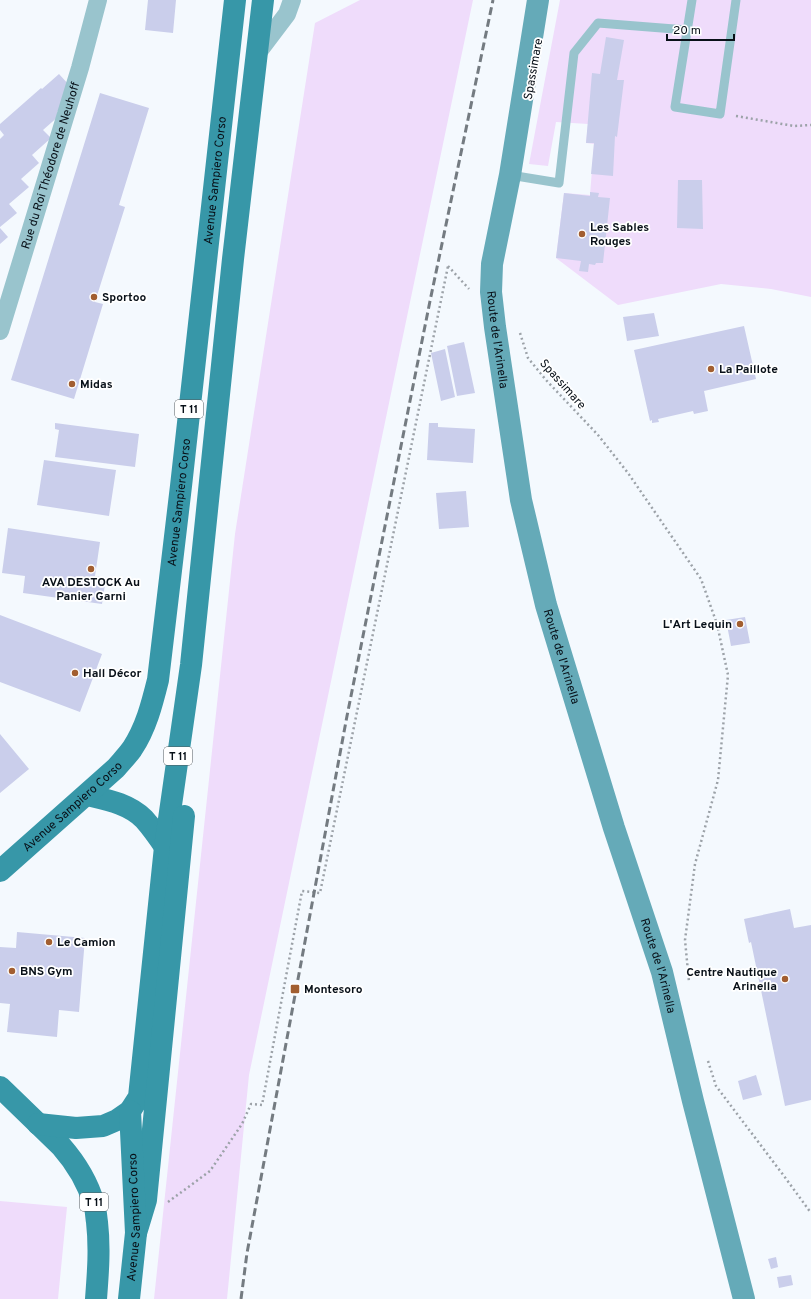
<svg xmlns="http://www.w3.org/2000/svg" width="811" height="1299" font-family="Overpass,sans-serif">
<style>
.green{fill:#efdcfb}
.building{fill:#caceeb}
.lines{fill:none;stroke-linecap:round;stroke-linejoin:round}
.path{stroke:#9ca2a8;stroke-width:2.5;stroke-dasharray:2 3;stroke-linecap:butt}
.lane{stroke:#99c4cd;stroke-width:9}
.street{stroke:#99c4cd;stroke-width:18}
.secondary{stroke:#65aab8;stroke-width:22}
.primary{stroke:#3797a8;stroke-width:22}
.rail{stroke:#747b81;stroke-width:3;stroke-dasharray:8 4;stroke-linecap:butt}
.poi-dot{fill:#a25e30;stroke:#fff;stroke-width:1.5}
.labels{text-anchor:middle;stroke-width:3.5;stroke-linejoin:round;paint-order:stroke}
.shield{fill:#fff;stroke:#52585d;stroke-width:1}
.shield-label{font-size:11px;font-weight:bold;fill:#081018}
.street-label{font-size:12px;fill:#081018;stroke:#fff}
.poi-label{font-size:12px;font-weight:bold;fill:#081018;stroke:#fff;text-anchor:start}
</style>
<rect width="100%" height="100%" fill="#f4f9fe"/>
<path class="green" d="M360,0h113l-224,1075 -22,224h-73l81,-765 80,-511z
M560,0h251v297l-40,-8 -50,-5 -103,21 -62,-47 8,-65 26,2 4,-51 -8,-1 2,-19 -32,-2 -8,44 -19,-2z
M0,1201l67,6 -9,92h-58z"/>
<path class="building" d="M148,0h28l-3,33 -28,-3z
M606,37l18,3 -7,40h7l-7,57 -2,-1 -2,40 -22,-2 3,-31h-8l6,-70 8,1z
M59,74l11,12 -8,21 -5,5 3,3 -17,15 8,8 -19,17 7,8 -18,16 8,8 -20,17 8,9 -17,14v-88l4,-4 -4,-5v-6l41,-36 1,1z
M100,93l49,15 -30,97 6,2 -30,95 8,2 -29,95 -63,-19z
M678,180h24l1,49 -26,-1z
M590,192l9,1 -1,4 12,1 -7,65h-7l-1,2 -6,-1 -1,8 -9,-1 2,-10 -25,-3 8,-65 26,3z
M0,228l8,9 -8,7z
M654,313l5,23 -32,5 -4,-24z
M744,326l12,53 -52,12 4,20 -14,3 -1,-3 -35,8 1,3 -7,1v-3l-2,1 -16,-71z
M464,342l11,51 -18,3 -10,-50z
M445,349l10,48 -14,4 -10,-48z
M55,423l84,11 -4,33 -80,-10 4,-27 -4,-1z
M429,423h9v4l37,2 -2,34 -46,-3z
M44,460l72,10 -7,46 -72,-11z
M466,491l3,36 -30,2 -3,-36z
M8,528l92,14 -5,34 11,2 -4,26 -79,-11 2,-17 -23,-3z
M0,615l102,39 -22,58 -80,-30z
M745,617l5,26 -19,3 -5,-26z
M0,734l29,35 -29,24z
M790,909l4,19 17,-3v175l-26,6 -34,-164 -2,1 -5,-24z
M17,932l68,6 -6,74 -20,-2 -2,27 -50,-5 3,-28 -10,-1v-56l16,1z
M756,1075l6,20 -19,5 -5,-19z
M776,1257l2,10 -7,2 -3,-10z
M791,1275l2,10 -14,3 -2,-11z"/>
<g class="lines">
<path class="path" d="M736,116l58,10 17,-1
M448,266l21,23
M520,333l8,25 18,22 52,55 30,38 73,106 16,45 11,51 -10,105 -23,84 -10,76 4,42
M708,1061l8,25 68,90 27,37
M168,1202l42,-31 32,-47 9,-20 11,1 40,-214 18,2 128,-627"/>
<path class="lane" d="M692,0l-17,107 45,7 16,-114
M510,175l49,8 15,-130 24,-30 89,7"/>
<g class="street">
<path d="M256,55l31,-41 5,-14"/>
<path id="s1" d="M0,331l80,-263 18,-68"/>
</g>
<path class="secondary" id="s2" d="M538,0l-28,175 -18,89 -1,28 4,35 26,173 25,105 68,223 48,144 31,129 51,198"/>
<g class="primary">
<path d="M87,795c21,5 42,9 57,24 8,9 15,19 21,28"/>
<path id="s3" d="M0,871l116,-103c5,-6 11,-12 16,-19 14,-21 20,-45 26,-69l23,-194 54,-486"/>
<path d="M0,1087l61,59c14,16 27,37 33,58 2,5 2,12 3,18 3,26 1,51 -1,77"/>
<path d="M38,1124l38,4 27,-2 14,-6 13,-9 9,-14 26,-250 26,-182 42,-406 30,-259"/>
<path d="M136,1233l10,-33 38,-384"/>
<path id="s4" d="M129,1299l7,-66 -6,-122"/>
</g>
<path class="rail" d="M241,1299l6,-46 100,-537 83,-415 63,-301"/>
</g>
<g class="poi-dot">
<circle cx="582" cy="234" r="4"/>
<circle cx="94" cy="297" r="4"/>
<circle cx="711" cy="369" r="4"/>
<circle cx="72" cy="384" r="4"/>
<circle cx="91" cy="569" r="4"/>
<circle cx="740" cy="624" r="4"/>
<circle cx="75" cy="673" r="4"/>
<circle cx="49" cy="942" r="4"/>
<circle cx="12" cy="971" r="4"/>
<circle cx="785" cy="979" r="4"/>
<rect x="290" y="984" width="10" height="10" rx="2"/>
</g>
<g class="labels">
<g class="shield">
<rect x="175" y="400" width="28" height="18" rx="3"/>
<rect x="164" y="747" width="28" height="18" rx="3"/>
<rect x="80" y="1193" width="28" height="18" rx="3"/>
</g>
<g class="shield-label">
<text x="189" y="413">T 11</text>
<text x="178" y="760">T 11</text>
<text x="94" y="1206">T 11</text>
</g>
<g class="street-label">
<text transform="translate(533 69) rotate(-80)" y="4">Spassimare</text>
<text dy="4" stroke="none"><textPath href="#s1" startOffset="173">Rue du Roi Théodore de Neuhoff</textPath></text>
<text dy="4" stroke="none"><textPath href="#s3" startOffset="757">Avenue Sampiero Corso</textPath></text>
<text dy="4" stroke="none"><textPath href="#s2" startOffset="344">Route de l'Arinella</textPath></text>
<text transform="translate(563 384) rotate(48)" y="4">Spassimare</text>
<text dy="4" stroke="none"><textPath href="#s3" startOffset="433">Avenue Sampiero Corso</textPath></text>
<text dy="4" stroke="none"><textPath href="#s2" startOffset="668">Route de l'Arinella</textPath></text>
<text dy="4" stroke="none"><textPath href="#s3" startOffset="97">Avenue Sampiero Corso</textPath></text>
<text dy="4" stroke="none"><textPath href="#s2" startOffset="992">Route de l'Arinella</textPath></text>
<text dy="4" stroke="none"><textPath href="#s4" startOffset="82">Avenue Sampiero Corso</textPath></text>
</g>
<g class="poi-label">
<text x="590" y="231">Les Sables<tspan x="590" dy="14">Rouges</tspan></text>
<text x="102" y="301">Sportoo</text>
<text x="719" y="373">La Paillote</text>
<text x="80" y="388">Midas</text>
<text x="91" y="586" text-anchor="middle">AVA DESTOCK Au<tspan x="91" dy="14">Panier Garni</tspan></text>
<text x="732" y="628" text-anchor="end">L'Art Lequin</text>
<text x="83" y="677">Hall Décor</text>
<text x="57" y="946">Le Camion</text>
<text x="20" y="975">BNS Gym</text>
<text x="777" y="976" text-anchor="end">Centre Nautique<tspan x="777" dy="14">Arinella</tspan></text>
<text x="304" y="993">Montesoro</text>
</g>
</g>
<path d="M667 34v6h67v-6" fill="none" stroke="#081018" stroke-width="2"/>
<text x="673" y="34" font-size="12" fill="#081018" stroke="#ffffff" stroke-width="3" paint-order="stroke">20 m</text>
</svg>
